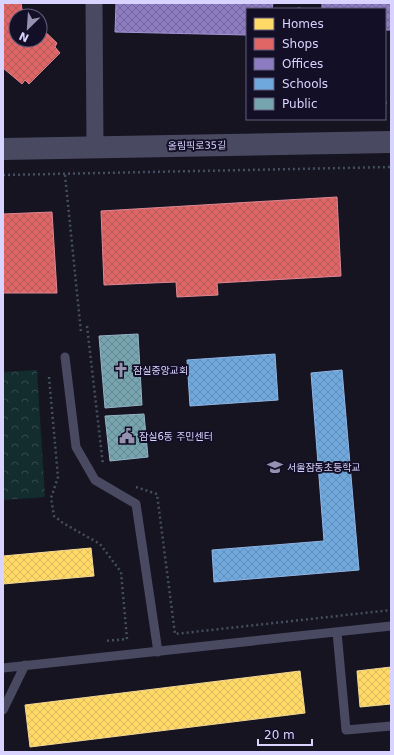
<svg xmlns="http://www.w3.org/2000/svg" width="394" height="755" font-family="'DejaVu Sans','Noto Sans KR',sans-serif">
<style>
.park{fill:url(#park-crowns)}
.homes{fill:url(#homes-cross-hatch);stroke:#f4d894}
.shops{fill:url(#shops-cross-hatch);stroke:#de8794}
.offices{fill:url(#offices-cross-hatch);stroke:#a496d5}
.schools{fill:url(#schools-cross-hatch);stroke:#8fb5e6}
.public{fill:url(#public-cross-hatch);stroke:#94b3c7}
.lines{fill:none;stroke-linecap:round;stroke-linejoin:round}
.path{stroke:#44505f;stroke-width:2.5;stroke-dasharray:2 3;stroke-linecap:butt}
.service{stroke:#4a4962;stroke-width:9}
.minor{stroke:#4a4962;stroke-width:17}
.tertiary{stroke:#4a4962;stroke-width:22}
.labels{text-anchor:middle;stroke-width:4;stroke-linejoin:round;paint-order:stroke}
.street-label{font-size:10px;fill:#d9d4ff;stroke:#130f26}
.poi-label{font-size:10px;fill:#d9d4ff;stroke:#130f26;text-anchor:start}
</style>
<defs>
<pattern id="park-crowns" width="20" height="18" patternUnits="userSpaceOnUse"><rect width="20" height="18" fill="#132c2d"/><path d="M2 6a3 3 0 1 1 6 0M12 15a3 3 0 1 1 6 0" fill="none" stroke="#354a4c"/></pattern>
<pattern id="homes-cross-hatch" width="8" height="8" patternUnits="userSpaceOnUse"><rect width="8" height="8" fill="#ffd966"/><path d="M0 0l8 8M0 8l8-8" fill="none" stroke="#d9ba61"/></pattern>
<pattern id="shops-cross-hatch" width="8" height="8" patternUnits="userSpaceOnUse"><rect width="8" height="8" fill="#e06666"/><path d="M0 0l8 8M0 8l8-8" fill="none" stroke="#b05b5e"/></pattern>
<pattern id="offices-cross-hatch" width="8" height="8" patternUnits="userSpaceOnUse"><rect width="8" height="8" fill="#8e7cc3"/><path d="M0 0l8 8M0 8l8-8" fill="none" stroke="#736799"/></pattern>
<pattern id="schools-cross-hatch" width="8" height="8" patternUnits="userSpaceOnUse"><rect width="8" height="8" fill="#6fa8dc"/><path d="M0 0l8 8M0 8l8-8" fill="none" stroke="#648eb8"/></pattern>
<pattern id="public-cross-hatch" width="8" height="8" patternUnits="userSpaceOnUse"><rect width="8" height="8" fill="#76a5af"/><path d="M0 0l8 8M0 8l8-8" fill="none" stroke="#668791"/></pattern>
</defs>
<rect width="100%" height="100%" fill="#161421"/>
<path class="park" d="M37,370l8,127 -42,3v-128z"/>
<path class="homes" d="M91,548l3,28 -91,8v-28z
M391,667v37l-31,3 -3,-36z
M300,671l5,42 -275,34 -5,-42z"/>
<path class="shops" d="M3,3h18l1,6 6,7h-12v24h24v-13l17,16 -2,4 5,6 -31,31 -4,-4 -3,4 -19,-16z
M337,197l4,79 -124,7 1,12 -41,2 -1,-15 -72,3 -3,-74z
M52,212l5,81h-54v-79z"/>
<path class="offices" d="M116,3h157l-1,6h-25v26l-132,-3z
M322,3h69v27h-6v-21h-63z"/>
<path class="schools" d="M275,354l3,46 -88,6 -3,-46z
M342,370l17,200 -145,12 -2,-32 112,-9 -13,-168z"/>
<path class="public" d="M138,334l4,71 -37,3 -6,-72z
M144,414l4,43 -38,4 -5,-45z"/>
<g class="lines">
<path class="path" d="M299,9v-6
M385,103h6
M3,175l388,-8
M65,175l16,157
M87,326l16,139
M49,377l9,100 -7,21 3,18 9,7 37,21 21,28 6,67 -22,2
M136,487l21,7 18,140 216,-24"/>
<path class="service" d="M65,357l11,90 19,33 41,24 22,148
M337,632l9,98 45,-4
M3,668l388,-42
M3,710l22,-45"/>
<path class="minor" d="M94,3l1,144"/>
<path class="tertiary" d="M3,149l388,-7"/>
</g>
<defs>
<symbol id="church-bare" viewBox="-9 -9 18 18"><path d="M-1.2-6h2.4v3.5h3.3v2.4h-3.3V6h-2.4V-.1h-3.3v-2.4h3.3Z" fill="#9591b1" stroke="#130f26" stroke-width="2.5" paint-order="stroke"/></symbol>
<symbol id="civic-bare" viewBox="-9 -9 18 18"><path d="M-.6-6.5H3V-4.5H.6V-3L4-1V1h2V6H-6V1h2V-1L-.6-3ZM-1.2 2.5V6h2.4V2.5Z" fill="#9591b1" stroke="#130f26" stroke-width="2.5" paint-order="stroke"/></symbol>
<symbol id="school-bare" viewBox="-9 -9 18 18"><path d="M0-5L7-2L0 1L-7-2ZM-4 1L0 2.5L4 1V4Q0 6-4 4Z" fill="#9591b1" stroke="#130f26" stroke-width="2.5" paint-order="stroke"/></symbol>
</defs>
<g fill-rule="evenodd">
<use href="#church-bare" x="110" y="359" width="22" height="22"/>
<use href="#civic-bare" x="116" y="425" width="22" height="22"/>
<use href="#school-bare" x="264" y="456" width="22" height="22"/>
</g>
<g class="labels">
<g class="street-label">
<text transform="translate(197 145) rotate(-1)" y="4">올림픽로35길</text>
</g>
<g class="poi-label">
<text x="133" y="374">잠실중앙교회</text>
<text x="139" y="440">잠실6동 주민센터</text>
<text x="287" y="471">서울잠동초등학교</text>
</g>
</g>
<rect width="394" height="755" fill="none" stroke="#d9d4ff" stroke-width="8"/>
<rect x="246" y="8" width="140" height="112" fill="#130f26" stroke="#625e7d"/>
<rect x="254" y="18" width="20" height="12" fill="#ffd966" stroke="#625e7d"/>
<text x="282" y="28" font-size="12" fill="#d9d4ff">Homes</text>
<rect x="254" y="38" width="20" height="12" fill="#e06666" stroke="#625e7d"/>
<text x="282" y="48" font-size="12" fill="#d9d4ff">Shops</text>
<rect x="254" y="58" width="20" height="12" fill="#8e7cc3" stroke="#625e7d"/>
<text x="282" y="68" font-size="12" fill="#d9d4ff">Offices</text>
<rect x="254" y="78" width="20" height="12" fill="#6fa8dc" stroke="#625e7d"/>
<text x="282" y="88" font-size="12" fill="#d9d4ff">Schools</text>
<rect x="254" y="98" width="20" height="12" fill="#76a5af" stroke="#625e7d"/>
<text x="282" y="108" font-size="12" fill="#d9d4ff">Public</text>
<g transform="translate(28 28) rotate(205)"><circle r="19" fill="#130f26" stroke="#625e7d"/>
<path d="M0-3L7 15L0 10L-7 15Z" fill="#9591b1"/>
<text y="-6" font-size="11" font-weight="bold" text-anchor="middle" fill="#d9d4ff">N</text>
</g>
<path d="M258 739v6h54v-6" fill="none" stroke="#d9d4ff" stroke-width="2"/>
<text x="264" y="739" font-size="12" fill="#d9d4ff" stroke="#130f26" stroke-width="3" paint-order="stroke">20 m</text>
</svg>
